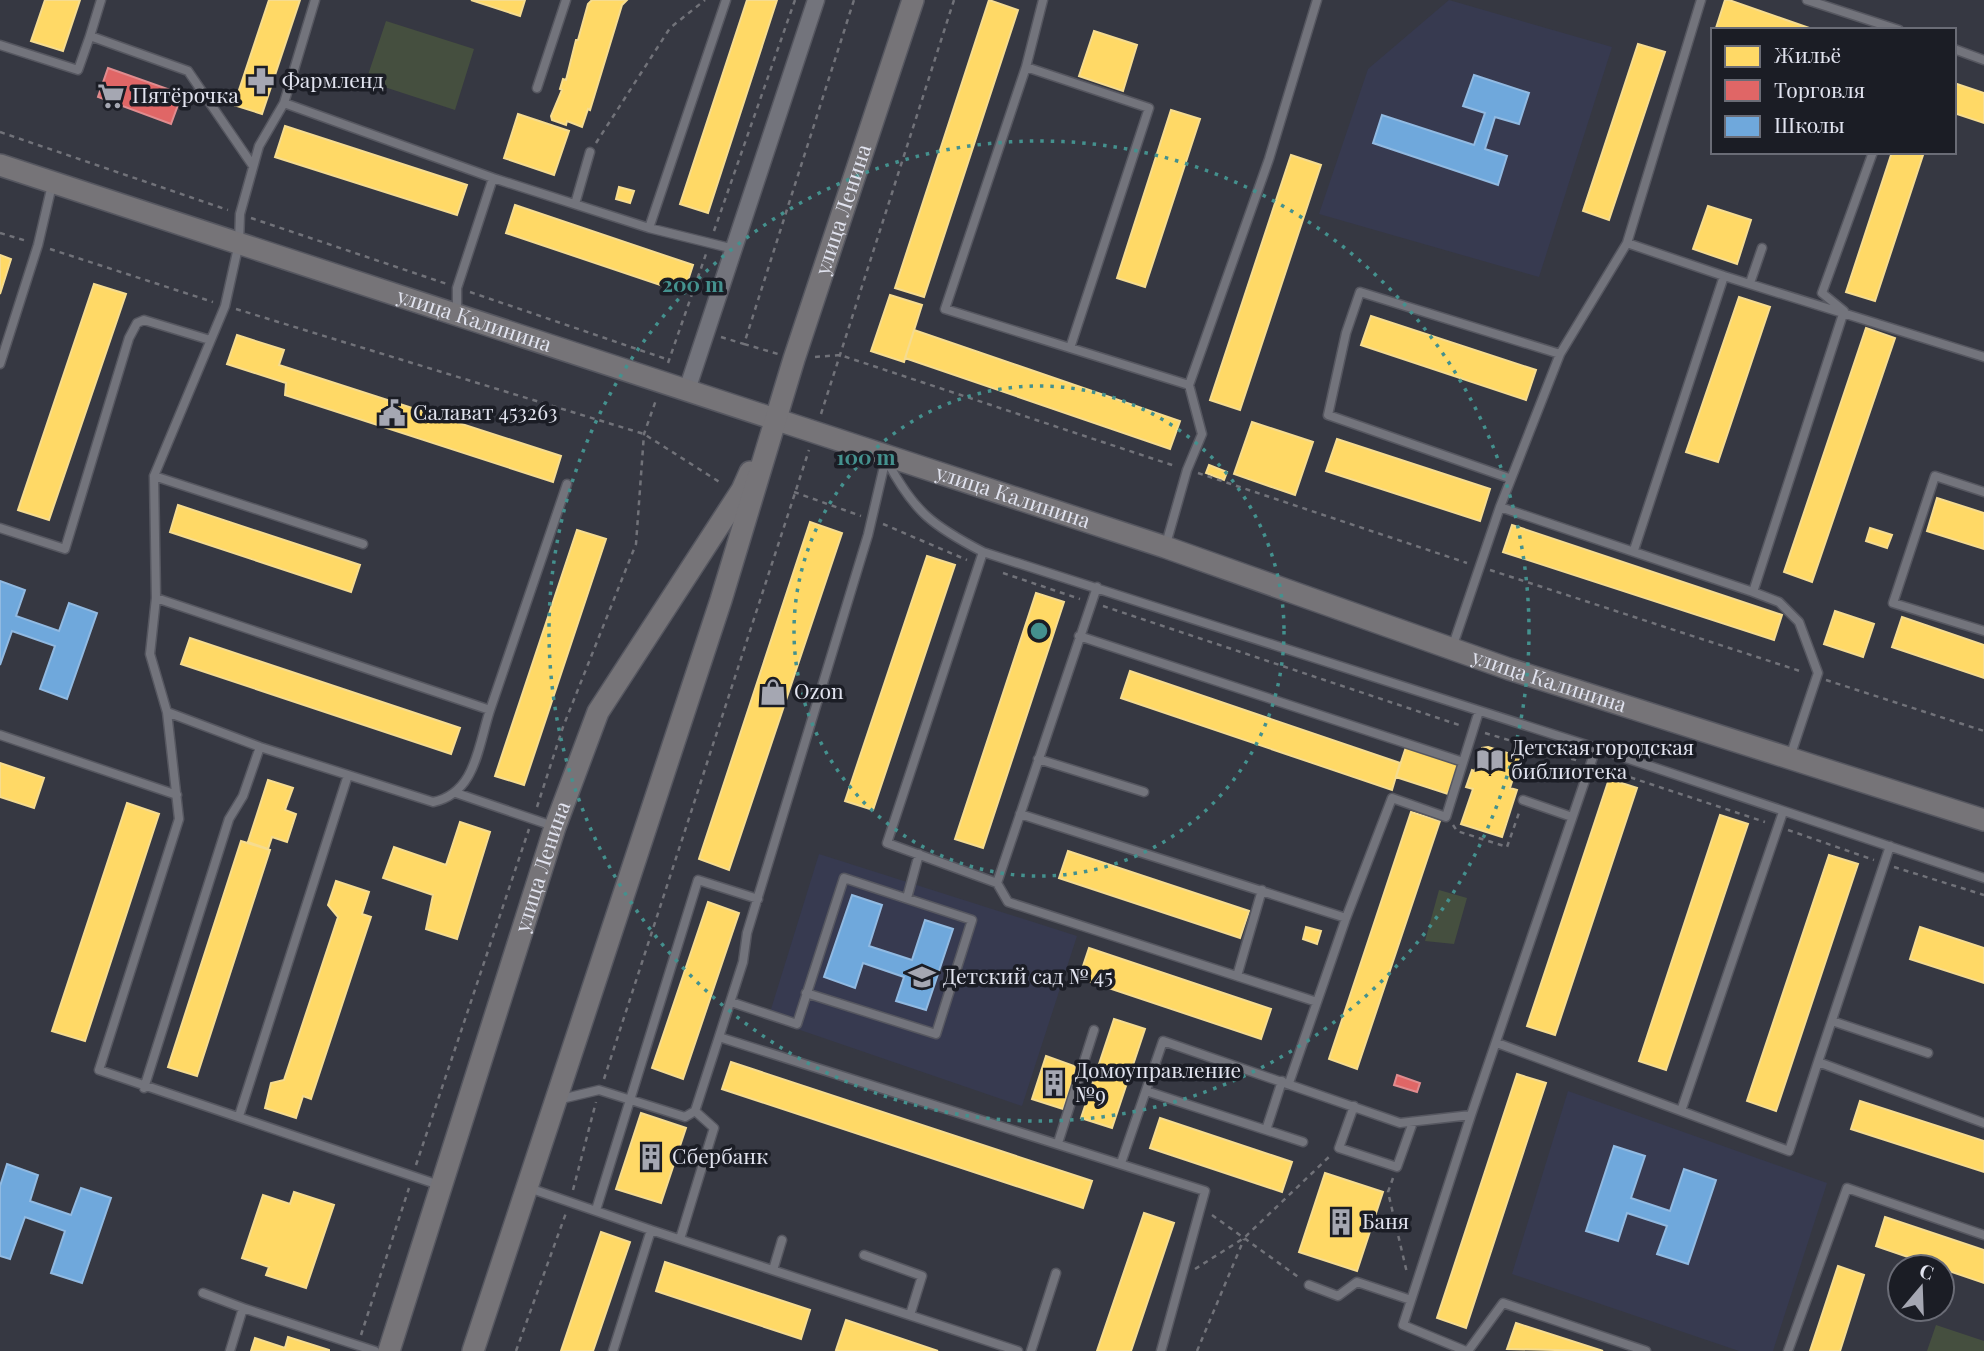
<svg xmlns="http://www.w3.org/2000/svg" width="1984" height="1351" font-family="'Playfair Display',serif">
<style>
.built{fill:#373a50}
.green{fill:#454f3f}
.homes{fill:#ffd966;stroke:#f6dc8f;stroke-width:2}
.shops{fill:#e06666;stroke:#e08c8f;stroke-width:2}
.schools{fill:#6fa8dc;stroke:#91bae2;stroke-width:2}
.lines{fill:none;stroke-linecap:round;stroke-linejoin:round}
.lane-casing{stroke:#565760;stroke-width:11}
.street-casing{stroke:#565760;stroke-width:19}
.secondary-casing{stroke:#565760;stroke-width:24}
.path{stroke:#717279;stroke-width:2.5;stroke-dasharray:5 5;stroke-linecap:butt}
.lane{stroke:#73747c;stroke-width:8}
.street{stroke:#73747c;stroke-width:16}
.secondary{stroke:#767478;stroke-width:21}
.ring{fill:none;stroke:#44918e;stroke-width:3.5;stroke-dasharray:3.5 7}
.labels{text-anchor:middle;stroke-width:7;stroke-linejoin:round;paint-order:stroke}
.poi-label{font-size:21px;fill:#e1e3ef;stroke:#1b1d25;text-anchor:start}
.street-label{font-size:21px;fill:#e1e3ef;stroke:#1b1d25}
.centre{fill:#44918e;stroke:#1b1d25;stroke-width:3.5}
.ring-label{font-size:21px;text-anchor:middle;font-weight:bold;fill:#44918e;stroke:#1b1d25;stroke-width:7;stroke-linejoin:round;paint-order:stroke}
</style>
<rect width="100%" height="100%" fill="#363842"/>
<path class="built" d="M1449,0l163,47 -73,230 -220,-63 49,-145z
M819,854l258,82 -55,170 -254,-87z
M1568,1091l259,92 -54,168h-34l-227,-77z"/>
<path class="green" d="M386,21l88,28 -19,61 -89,-29z
M1439,890l28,8 -13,46 -29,-3z
M1936,1325l48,16v10h-57z"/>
<path class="homes" d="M45,0h35l-17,51 -32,-10z
M269,0h31l-38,114 -28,-9z
M471,0h54l-5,16z
M592,0h35l-5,5 -32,105 -2,-1 -6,18 -15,-6 -1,4 -14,-5 -1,-4 11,-26 -2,-1 3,-10 3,1 10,-40h2l10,-36z
M747,0h30l-69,213 -28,-9z
M989,0l29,10 -94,287 -29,-9z
M1725,0h4l86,30h-95l-4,-2z
M1094,31l43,14 -14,46 -44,-15z
M1638,44l27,8 -56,168 -26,-9z
M1954,83l30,10v30l-30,-10z
M1171,110l29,9 -55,168 -28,-9z
M518,114l51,17 -15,44 -50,-17z
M285,126l182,59 -10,30 -182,-58z
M1892,152h32l-49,149 -29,-9z
M1291,155l30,10 -81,245 -30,-10z
M619,187l15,4 -4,12 -14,-4z
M515,205l178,60 -9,28 -178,-60z
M1708,206l43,14 -14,44 -44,-15z
M0,255l11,4 -11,35z
M94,284l32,10 -77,226 -31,-10z
M890,295l32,10 -18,57 -33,-11z
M1739,297l31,10 -52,155 -32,-10z
M1371,316l165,54 -10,30 -165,-55z
M1866,328l29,10 -83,244 -28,-10z
M914,330l266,91 -10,28 -265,-91z
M237,335l47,15 -5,15 282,91 -8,26 -268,-87 1,-12 -59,-19z
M1252,422l61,20 -18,53 -61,-21z
M1337,439l153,50 -10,32 -154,-50z
M1209,465l18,7 -3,8 -18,-7z
M1937,498l47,15v36l-57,-18z
M178,505l182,60 -9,27 -181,-60z
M810,522l32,11 -113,337 -30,-11z
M1512,525l270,90 -8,25 -271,-88z
M1870,528l22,7 -5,13 -21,-7z
M577,530l29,9 -82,246 -29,-9z
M927,556l28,9 -82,245 -28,-9z
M1036,593l28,9 -81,246 -28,-9z
M1835,611l39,13 -11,33 -39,-13z
M1902,617l82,28v33l-92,-31z
M190,638l270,90 -9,26 -270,-90z
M1130,671l270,92 -8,27 -271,-92z
M1406,747l52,17 -10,30 -52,-17z
M1488,747l32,10 -10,31 7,2 -15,47 -41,-13 12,-35 -7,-2 6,-17 3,1 7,-23z
M0,763l44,15 -10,30 -34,-11z
M1609,779l28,9 -82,247 -28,-9z
M268,780l25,8 -8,22 11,4 -9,28 -15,-5 -4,12 -20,-7z
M127,803l32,11 -74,227 -33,-10z
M1411,812l29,9 -83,248 -28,-10z
M1720,815l28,9 -82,246 -27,-9z
M460,822l30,10 -33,107 -31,-10 7,-34 -50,-17 11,-31 52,18z
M241,841l29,9 -73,226 -29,-9z
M1068,851l181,60 -9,27 -181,-60z
M1829,855l29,9 -82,247 -29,-10z
M336,881l33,11 -7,22 9,3 -60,182 -8,-3 -7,22 -31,-10 6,-25 13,-3 54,-163 -10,-12z
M708,902l31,11 -56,166 -31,-11z
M1306,927l15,4 -4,13 -14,-5z
M1920,927l64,21v35l-74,-24z
M1089,948l182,61 -10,30 -182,-61z
M1114,1019l31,10 -33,99 -31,-10z
M1046,1056l31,11 -14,42 -31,-10z
M731,1062l361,119 -9,27 -361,-119z
M1517,1074l29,9 -80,245 -29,-10z
M1860,1101l124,40v31l-133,-43z
M641,1113l45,15 -25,75 -45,-14z
M1160,1118l132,44 -10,30 -132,-44z
M1325,1173l58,19 -26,79 -58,-19z
M294,1192l40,13 -28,83 -40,-13 3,-8 -27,-9 21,-63 27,9z
M1144,1213l30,10 -43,128h-34z
M1885,1217l99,33v33l-108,-37z
M601,1232l29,10 -37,109h-32z
M665,1262l145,48 -9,29 -145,-48z
M1838,1266l26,9 -24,76h-30z
M846,1320l92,31h-99l-3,-1z
M1516,1323l87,28 -96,-2z
M288,1337l41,13v1h-78l4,-13 30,10z"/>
<path class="shops" d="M108,68l74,26 -11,30 -73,-27z
M1397,1075l23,8 -3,9 -23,-7z"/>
<path class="schools" d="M1474,75l55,18 -10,31 -24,-7 -10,32 22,7 -9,29 -125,-42 9,-28 92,30 11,-32 -22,-7z
M0,581l25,9 -9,26 43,15 10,-28 28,10 -30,86 -27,-10 15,-43 -43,-15 -12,34z
M852,895l30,10 -13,41 43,14 13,-40 28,9 -27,81 -30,-9 8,-24 -41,-14 -8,25 -31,-11z
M1614,1146l31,10 -14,42 39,13 14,-42 32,11 -28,84 -31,-10 10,-28 -40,-13 -9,28 -32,-10z
M7,1164l31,11 -8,26 41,14 10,-27 30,10 -29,85 -31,-10 14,-42 -40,-14 -15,42 -10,-3v-70z"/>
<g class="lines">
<defs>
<path id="lane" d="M101,0l-11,36 98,35 65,95
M726,0l-77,228 85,21
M1043,0l-17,67 -81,242 244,76 13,49 -15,36 -21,74
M1807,0l92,30
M0,45l78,25 12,-34
M1954,49l30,11
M1026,67l123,41 -79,240
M537,88l29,-88
M284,103l209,75
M575,204l15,-52
M1627,243l74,-243
M1750,283l12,-35
M457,314v-26l36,-110 156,50
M1560,354l67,-111 97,33
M0,364l38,-119 14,-60
M1189,385l80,-226 48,-159
M886,458l-18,77 -121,398 -4,29 -24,75 486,154 -44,160
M887,461c27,51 46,65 96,91l613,196 388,130
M154,476l71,-170 14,-63 1,-29 19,-68 25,-43 31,-103
M1984,492l-49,-16 -42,127 91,28
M1500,507l60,-153 -200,-62 -14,41 -18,82 181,63
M0,528l65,21 64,-211 8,-15 7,-3 66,20
M1634,550l90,-274 260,81
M983,552l-96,291 110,40 11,19 309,100
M1753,592l26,10 20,20 19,51 -28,84
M156,598l-2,-122 209,68
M1079,636l384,126
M1452,648l48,-141 253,85 91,-281 -22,-18 51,-141
M490,710l77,-226
M167,712l93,35 173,55c43,-9 45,-56 57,-92l-334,-112 -6,56 17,58 12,107 -80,251 340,115
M0,735l177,60
M1038,759l106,33
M456,793l97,33
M1523,800l49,17
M1783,812l-102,299 108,40 29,-89
M1020,814l326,104
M1890,846l-72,216 166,61
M997,883l100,-296
M907,898l12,-44
M1237,976l25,-86
M731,1002l66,22 47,-146 128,42 -36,114 -130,-41
M1832,1021l96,32
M1497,1043l184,68
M1289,1083l57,-165 46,-120 54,19 33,-106
M144,1088l85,-269 14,-23 17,-49
M1146,1091l157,51
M557,1100l42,-10 86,27 10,-6 24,-74
M1354,1106l-15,42 58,19 16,-45
M239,1116l109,-341
M1266,1130l16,-49
M1058,1143l36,-113
M1121,1163l42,-122 237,82 71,-8 125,-367
M529,1188l122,42 -38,121
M596,1210l102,-330 60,19
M651,1230l367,121
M680,1239l34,-111 -19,-17
M864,1255l58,21 -12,39
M773,1270l9,-30
M1309,1285l29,11 19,-14 54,18
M203,1293l40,15
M230,1351l13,-43 132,43
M1031,1351l25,-78
M1466,1351l-63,-26 68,-210
M1468,1351l35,-48 143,48
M1788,1351l59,-163 137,47"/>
<path id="street" d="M687,390l129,-390"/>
<g id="secondary">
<path id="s1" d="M0,165l1165,382 344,122 475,151"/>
<path id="s2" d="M389,1351l166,-524 43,-115 144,-222 8,-18"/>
<path id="s3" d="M473,1351l248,-751 73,-241 119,-359"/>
</g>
</defs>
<use href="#lane" class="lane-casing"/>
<use href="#street" class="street-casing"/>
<use href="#secondary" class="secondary-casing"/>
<path class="path" d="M0,132l228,78
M596,143l74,-115 35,-28
M251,218l196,66
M714,231l81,-231
M0,233l27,8
M50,249l163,53
M470,292l199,68
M236,309l408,125 77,49
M721,337l23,7 110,-344
M744,344l34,10
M815,357l25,-2 335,111
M668,363l38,-109
M821,414l133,-414
M1198,473l269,90
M794,492l67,24
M883,524l84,36
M1490,570l313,102
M1003,573l77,26
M1103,606l359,120
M1826,680l158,51
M1485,733l94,28
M1602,768l163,54
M537,807l26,-80 73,-183 8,-110 12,-34
M1453,825l4,6 50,16 13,-37
M1788,830l86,30
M1894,867l90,28
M604,1079l205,-629
M416,1165l113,-336
M1393,1178l-5,14 19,81
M573,1190l23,-88
M1212,1215l89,64
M1195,1269l49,-31 87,-83
M361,1335l48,-147
M516,1351l50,-138
M1197,1351l47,-112"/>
<use href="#lane" class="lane"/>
<use href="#street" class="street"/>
<use href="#secondary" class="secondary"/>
</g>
<g class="ring">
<circle cx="1039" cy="631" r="245"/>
<circle cx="1039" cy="631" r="490"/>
</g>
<defs>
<symbol id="pharmacy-bare" viewBox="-9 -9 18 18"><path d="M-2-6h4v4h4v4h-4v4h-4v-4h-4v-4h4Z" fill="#a5a7b2" stroke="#1b1d25" stroke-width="2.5" paint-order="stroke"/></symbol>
<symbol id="supermarket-bare" viewBox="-9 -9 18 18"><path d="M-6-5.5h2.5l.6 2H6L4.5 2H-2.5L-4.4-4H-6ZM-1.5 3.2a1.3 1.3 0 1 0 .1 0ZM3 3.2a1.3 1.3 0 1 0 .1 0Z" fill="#a5a7b2" stroke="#1b1d25" stroke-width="2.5" paint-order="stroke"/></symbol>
<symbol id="civic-bare" viewBox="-9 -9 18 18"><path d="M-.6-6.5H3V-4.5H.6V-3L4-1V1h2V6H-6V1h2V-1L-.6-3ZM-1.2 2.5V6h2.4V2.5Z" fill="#a5a7b2" stroke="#1b1d25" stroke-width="2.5" paint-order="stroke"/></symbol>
<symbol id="shop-bare" viewBox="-9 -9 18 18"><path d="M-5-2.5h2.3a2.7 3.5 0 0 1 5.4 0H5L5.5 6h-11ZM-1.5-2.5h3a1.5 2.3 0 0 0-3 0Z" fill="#a5a7b2" stroke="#1b1d25" stroke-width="2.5" paint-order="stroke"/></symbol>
<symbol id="library-bare" viewBox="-9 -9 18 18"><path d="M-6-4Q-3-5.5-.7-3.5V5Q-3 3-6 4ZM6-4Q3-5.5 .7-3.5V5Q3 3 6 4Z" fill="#a5a7b2" stroke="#1b1d25" stroke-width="2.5" paint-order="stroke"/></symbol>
<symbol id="school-bare" viewBox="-9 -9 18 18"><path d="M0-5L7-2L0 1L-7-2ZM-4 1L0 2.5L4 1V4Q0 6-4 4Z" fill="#a5a7b2" stroke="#1b1d25" stroke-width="2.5" paint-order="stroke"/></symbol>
<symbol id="building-bare" viewBox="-9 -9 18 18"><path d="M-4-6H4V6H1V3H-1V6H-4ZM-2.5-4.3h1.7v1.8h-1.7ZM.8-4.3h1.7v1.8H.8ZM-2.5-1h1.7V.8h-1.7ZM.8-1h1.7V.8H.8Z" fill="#a5a7b2" stroke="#1b1d25" stroke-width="2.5" paint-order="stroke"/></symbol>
</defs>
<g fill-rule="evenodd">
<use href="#pharmacy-bare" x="242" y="62" width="38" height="38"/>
<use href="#supermarket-bare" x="92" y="77" width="38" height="38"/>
<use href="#civic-bare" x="373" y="394" width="38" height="38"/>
<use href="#shop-bare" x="754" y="673" width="38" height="38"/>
<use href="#library-bare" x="1471" y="741" width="38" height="38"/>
<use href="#school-bare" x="903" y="958" width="38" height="38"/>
<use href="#building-bare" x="1035" y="1064" width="38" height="38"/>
<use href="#building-bare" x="632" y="1138" width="38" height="38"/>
<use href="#building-bare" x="1322" y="1203" width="38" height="38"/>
</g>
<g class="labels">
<g class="poi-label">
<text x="282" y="88">Фармленд</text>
<text x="132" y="103">Пятёрочка</text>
<text x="413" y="420">Салават 453263</text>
<text x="794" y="699">Ozon</text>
<text x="1511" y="755">Детская городская<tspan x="1511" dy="24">библиотека</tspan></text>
<text x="943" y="984">Детский сад № 45</text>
<text x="1075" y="1078">Домоуправление<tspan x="1075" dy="24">№9</tspan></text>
<text x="672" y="1164">Сбербанк</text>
<text x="1362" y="1229">Баня</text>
</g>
<g class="street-label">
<text dy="7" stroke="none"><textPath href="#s3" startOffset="1200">улица Ленина</textPath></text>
<text dy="7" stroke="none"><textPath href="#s1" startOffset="499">улица Калинина</textPath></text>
<text dy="7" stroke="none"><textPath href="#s1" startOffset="1066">улица Калинина</textPath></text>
<text dy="7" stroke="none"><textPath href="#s1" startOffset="1633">улица Калинина</textPath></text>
<text dy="7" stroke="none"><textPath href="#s2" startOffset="508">улица Ленина</textPath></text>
</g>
</g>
<circle cx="1039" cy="631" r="10" class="centre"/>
<g class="ring-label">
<text x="693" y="292">200 m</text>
<text x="866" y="465">100 m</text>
</g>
<rect x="1711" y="28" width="245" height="126" fill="#1b1d25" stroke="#6a6c76" stroke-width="2"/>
<rect x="1725" y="46" width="35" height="21" fill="#ffd966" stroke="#6a6c76" stroke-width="2"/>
<text x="1774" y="63" font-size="21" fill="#e1e3ef">Жильё</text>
<rect x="1725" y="80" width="35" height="21" fill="#e06666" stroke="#6a6c76" stroke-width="2"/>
<text x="1774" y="98" font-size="21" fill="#e1e3ef">Торговля</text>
<rect x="1725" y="116" width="35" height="21" fill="#6fa8dc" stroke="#6a6c76" stroke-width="2"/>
<text x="1774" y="133" font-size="21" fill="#e1e3ef">Школы</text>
<g transform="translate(1921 1288) rotate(19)"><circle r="33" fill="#1b1d25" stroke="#6a6c76" stroke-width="2"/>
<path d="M0-5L12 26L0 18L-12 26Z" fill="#a5a7b2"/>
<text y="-10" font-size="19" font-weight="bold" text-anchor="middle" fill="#e1e3ef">С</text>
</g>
</svg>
